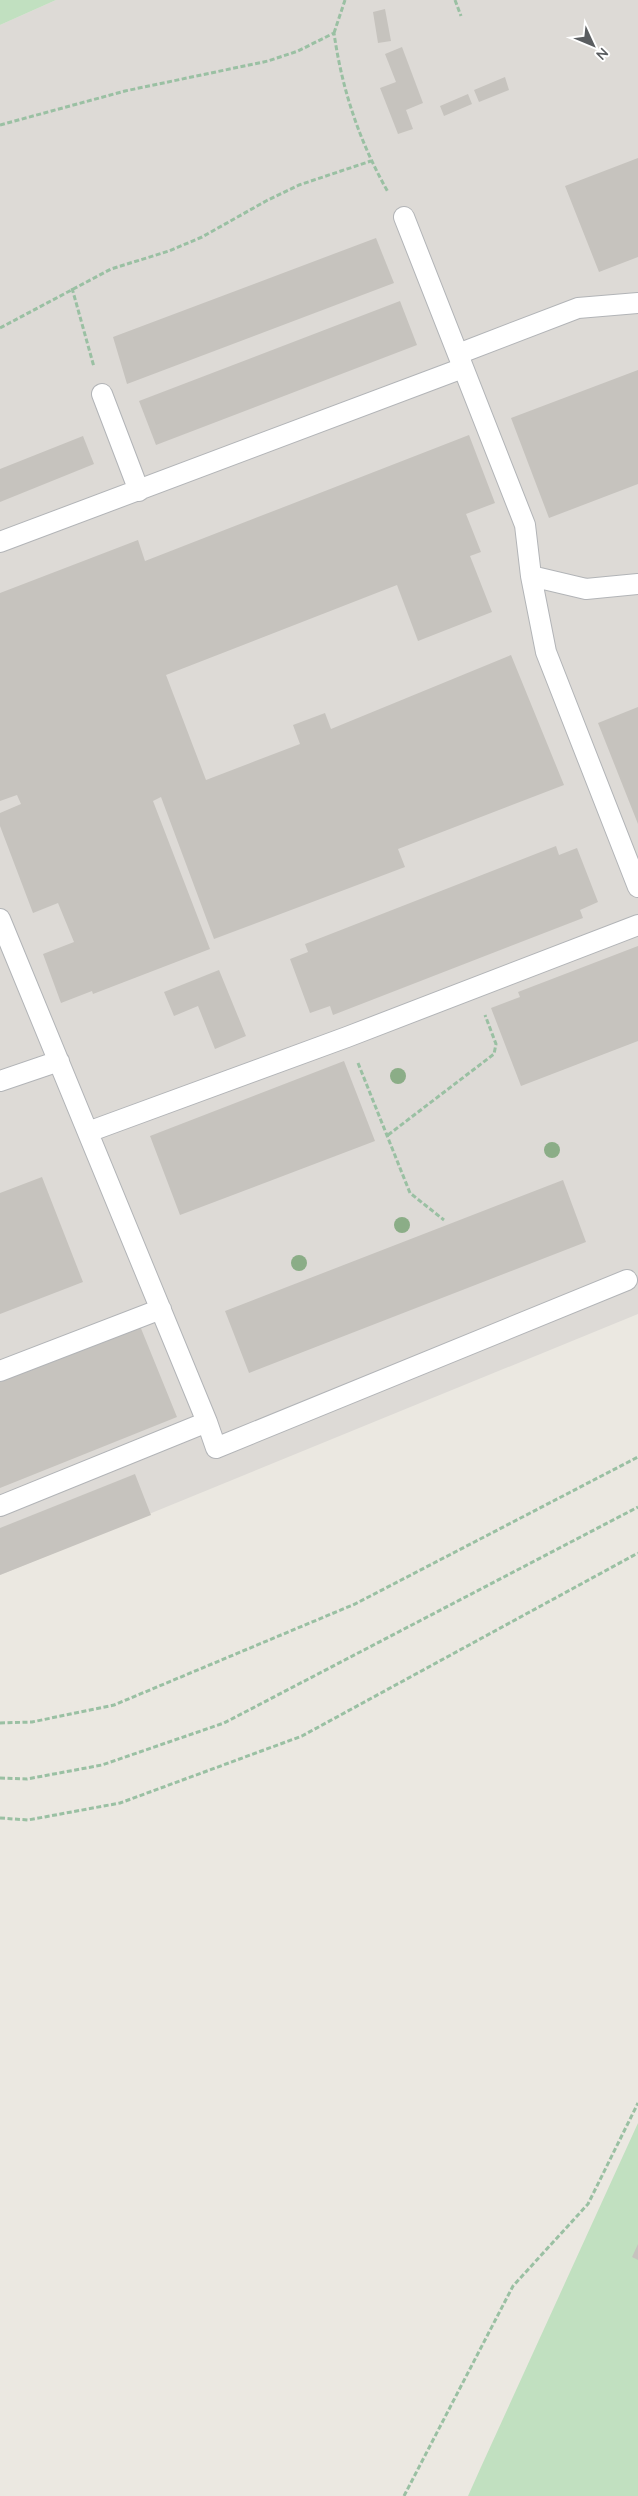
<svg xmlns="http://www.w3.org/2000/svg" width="638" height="2496" font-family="Quicksand,sans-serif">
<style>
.industrial{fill:#dddad6}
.green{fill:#c1e0c0}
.building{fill:#c6c3be}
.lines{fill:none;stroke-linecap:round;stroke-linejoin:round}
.service-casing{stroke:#b2b4b7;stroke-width:22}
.path{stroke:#9ac0a3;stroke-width:3;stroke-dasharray:5 2.5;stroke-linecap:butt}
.service{stroke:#fff;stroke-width:20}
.tree{fill:#8bad87}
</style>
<rect width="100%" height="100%" fill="#ebe8e1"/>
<path class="industrial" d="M56,0h582v1314l-638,261v-1550z"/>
<path class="green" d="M0,0h56l-56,25z
M638,2123v373h-170l13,-29z"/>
<path class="building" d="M385,9l6,32 -13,2 -5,-31z
M402,47l21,56 -17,7 7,19 -15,5 -18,-46 16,-6 -11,-28z
M505,77l4,13 -30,12 -5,-12z
M468,94l4,10 -28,12 -4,-10z
M638,158v99l-39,15 -34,-86z
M376,238l18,45 -267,101 -14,-47z
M400,301l17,44 -261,100 -17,-44z
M638,370v114l-89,34 -38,-100z
M469,435l26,68 -29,11 15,38 -11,4 22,56 -74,29 -21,-56 -231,90 40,105 94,-36 -7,-19 32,-12 6,16 180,-74 53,130 -166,64 7,18 -191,72 -53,-142 -8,4 57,148 -117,45 -1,-3 -31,12 -18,-49 31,-12 -16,-39 -25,10 -33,-87v-13l21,-9 -4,-9 -17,6v-208l138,-53 7,21z
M83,436l11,28 -94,38v-33z
M638,707v117l-40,-101z
M556,846l3,9 18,-7 21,54 -18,8 3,8 -250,97 -3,-9 -20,7 -20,-54 18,-7 -3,-8z
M638,946v95l-117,45 -30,-78 29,-11 -2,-5z
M219,970l27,66 -31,13 -17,-43 -24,10 -10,-24z
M344,1061l31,80 -195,74 -30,-79z
M42,1177l41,105 -83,32v-121z
M563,1180l23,62 -337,131 -24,-62z
M140,1326l37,91 -177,71v-106z
M135,1474l16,41 -151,60v-47z
M638,2244v16l-6,-3z"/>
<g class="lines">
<defs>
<path id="service" d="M404,217l121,308 6,51 55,13 52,-5
M458,354l120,-46 60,-5
M102,394l37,97
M0,542l463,-174
M531,576l15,76 92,235
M0,919l207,503 -207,84
M0,1081l59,-20
M88,1132l259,-95 291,-112
M0,1371l161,-62
M207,1422l9,26 411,-168"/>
</defs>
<use href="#service" class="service-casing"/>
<path class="path" d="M455,0l6,16
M334,33l11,-33
M0,125l125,-34 143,-30 30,-10 36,-18c8,57 26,110 54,159
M72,288l22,79
M0,328l111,-59 58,-18 33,-14 64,-36 33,-16 72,-24
M358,1063l52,130 34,27
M388,1135l106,-81 2,-10 -11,-29
M0,1723l32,-1 82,-17 241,-101 283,-147
M0,1778l27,1 75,-14 122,-42 414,-216
M0,1818l28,2 92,-17 182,-67 336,-183
M404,2496l109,-210 75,-82 50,-101"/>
<use href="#service" class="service"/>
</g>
<g class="tree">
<circle cx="398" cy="1076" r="8"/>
<circle cx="552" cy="1150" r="8"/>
<circle cx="402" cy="1225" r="8"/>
<circle cx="299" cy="1263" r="8"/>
</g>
<g transform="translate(593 45) rotate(134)" stroke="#ffffff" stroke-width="4" paint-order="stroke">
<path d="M0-4L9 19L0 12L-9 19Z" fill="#5a5d60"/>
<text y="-8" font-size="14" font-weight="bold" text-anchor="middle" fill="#5a5d60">N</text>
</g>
</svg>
